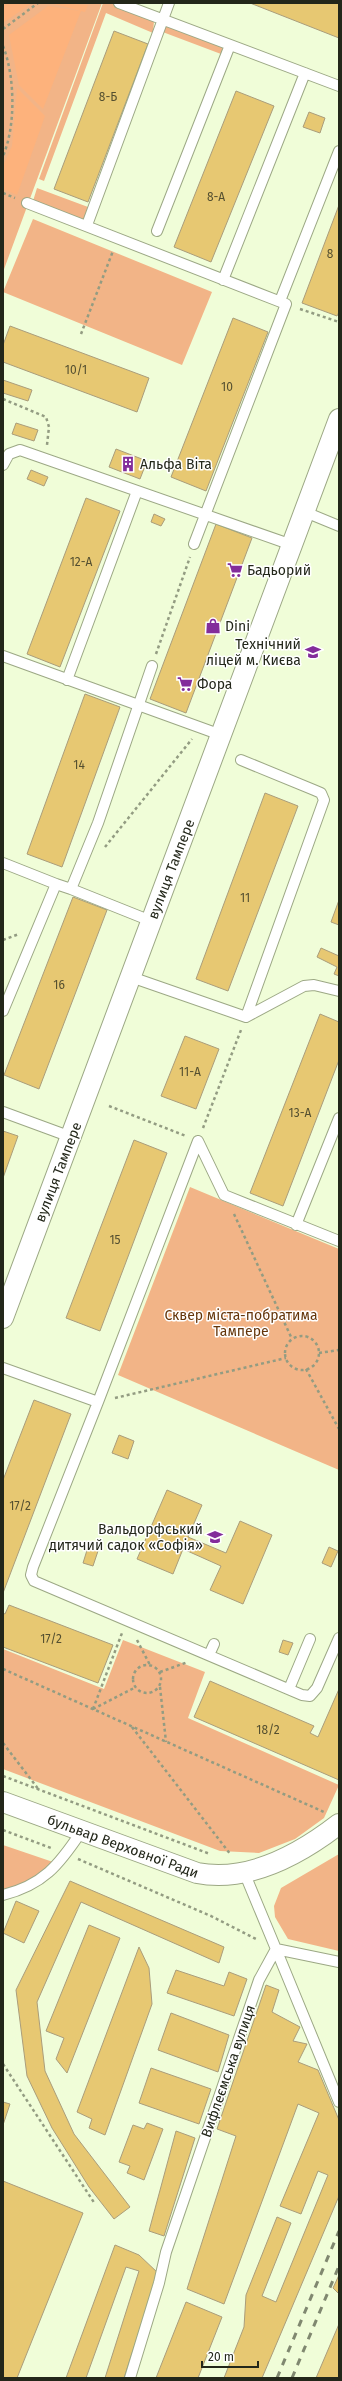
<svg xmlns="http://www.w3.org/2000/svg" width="342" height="2381" font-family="'Fira Sans',sans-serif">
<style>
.green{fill:#f2b487}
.forest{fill:#fdb27c}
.building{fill:#e7c872;stroke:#aa9d7b}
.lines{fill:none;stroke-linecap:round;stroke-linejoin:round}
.lane-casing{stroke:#9ca885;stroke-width:12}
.street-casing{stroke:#9ca885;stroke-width:22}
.path{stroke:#939c82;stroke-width:2.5;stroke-dasharray:3 3;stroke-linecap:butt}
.lane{stroke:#fff;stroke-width:10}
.street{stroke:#fff;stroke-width:20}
.rail{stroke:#808870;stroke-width:3;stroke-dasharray:7 7;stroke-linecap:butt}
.labels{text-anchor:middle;stroke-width:3;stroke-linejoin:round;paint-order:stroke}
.number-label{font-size:12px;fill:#544f30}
.poi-label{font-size:14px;fill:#23271a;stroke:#fff;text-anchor:start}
.street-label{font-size:14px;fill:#23271a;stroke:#fff}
.park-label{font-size:14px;fill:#64350a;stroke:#fff}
</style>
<rect width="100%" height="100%" fill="#f0fdd8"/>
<path class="green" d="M3,3h99l-99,269z
M103,3h8l43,18 -1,12 -47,-20 -62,168 -5,-2z
M163,23l61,22 -3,9 -61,-23z
M37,188l51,19 -4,13 -51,-19z
M33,219l179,73 -30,73 -179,-73z
M190,1187l149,62v221l-221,-95z
M123,1640l82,32 -17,46 151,67 -15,33 -29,21 -36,14 -39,-2 -217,-82v-120l101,40z
M3,1845l50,17c-13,13 -32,25 -50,29z
M339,1854v97l-51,-12 -13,-22 -1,-11 7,-18z"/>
<path class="forest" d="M3,3h29l-29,20z
M51,3l37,2 -3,7 -4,-1 -38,98 -24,-24 -10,-50 39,-29 32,5z
M17,88l28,28 -28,79 -14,-6v-23l9,-20z"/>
<path class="building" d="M250,3h89v35z
M114,31l34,13 -60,158 -34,-13z
M236,91l38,15 -63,156 -37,-15z
M309,112l16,6 -5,15 -17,-6z
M339,205v107l-2,4 -35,-13z
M233,318l35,14 -62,159 -35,-14z
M10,326l139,52 -12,34 -134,-50v-17z
M3,380l29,10 -4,11 -25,-8z
M16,423l22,7 -4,11 -22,-7z
M116,449l31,12 -7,18 -31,-12z
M31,470l17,7 -4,9 -17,-7z
M86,498l34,13 -60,156 -33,-13z
M154,514l11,5 -4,7 -10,-4z
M216,524l36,14 -66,175 -36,-14z
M85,694l35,13 -58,160 -35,-13z
M265,793l33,13 -70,185 -32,-12z
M73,897l34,13 -68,179 -35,-14z
M339,900v25l-8,-3z
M321,948l18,8v20l-5,-2 3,-7 -20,-10z
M320,1014l19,8v38l-56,146 -33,-13z
M185,1036l34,13 -23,60 -35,-13z
M3,1131l15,5 -15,42z
M134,1140l33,13 -67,178 -34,-13z
M34,1400l37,14 -68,179v-113z
M119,1435l15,6 -6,18 -16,-6z
M167,1490l35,15 -14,32 38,16 14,-32 32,14 -29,69 -33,-14 11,-24 -38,-17 -10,25 -36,-15z
M88,1547l10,4 -5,15 -10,-3z
M329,1547l9,4 -7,16 -9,-4z
M9,1605l104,40 -15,38 -95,-36v-34l2,1z
M283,1640l10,3 -5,12 -9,-3z
M210,1681l104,45 -4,7 8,4 21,-48v91l-145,-63z
M70,1881l154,66 -5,16 -138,-61 -44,100 8,69 29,63 56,73 -16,12 -25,-32 -37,-59 -25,-52 -11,-86z
M16,1901l23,10 -15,32 -21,-10z
M89,1925l31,13 -53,135 -11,-14 8,-21 -18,-7z
M139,1947l10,21 3,36 -47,131 -16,-7 3,-9 -15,-7z
M176,1970l48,16 5,-14 18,7 -13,37 -67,-23z
M266,1985l13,5 -7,22 28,15 -7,14 14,3 -9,18 20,8 21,50v76l-77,182h-38l20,-51 2,-32 31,-78 14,6 -29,73 14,6 52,-127 -10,-4 -17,43 -21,-8 39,-93 -21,-9 -74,200 -37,-15 49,-153 -19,-7z
M171,2013l58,22 -11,37 -60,-22z
M151,2068l60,21 -12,35 -60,-21z
M3,2102l7,2 -7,21z
M147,2123l16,6 -19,51 -17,-7 3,-7 -11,-4 14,-37 11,4z
M176,2131l19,7 -31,98 -15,-5z
M3,2181l80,32 -66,165h-14z
M115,2245l24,10 19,18 -34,105h-19l34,-107 -13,-4 -40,111h-20z
M339,2275v19l-6,-6z
M186,2302l36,15 -24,61h-42z
M339,2324v54h-23z"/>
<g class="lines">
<defs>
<path id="lane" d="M119,3l220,83
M27,203l259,101 -92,240
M87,225l82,-222
M157,231l73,-186
M223,280l82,-207
M280,301l59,-150
M3,465l6,-11 11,-4 272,95
M305,512l34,14
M3,656l218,79
M67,680l70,-189
M241,760l73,30 7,3 3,7 -78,217
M3,863l53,21 -53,127
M56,884l15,5 27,-66 54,-157
M71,889l80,32
M131,977l115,40 58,-31 10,-1 25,6
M3,1112l68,25
M198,1141l26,54 115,46
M296,1225l43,-107
M3,1368l95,34 -65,165 -2,8 3,6 268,114 8,1 7,-8 22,-50
M98,1402l100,-261
M209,1655l5,-11
M289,1689l21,-50
M3,1895c40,-10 56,-30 78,-63
M276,1949l63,153
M276,1949l63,13
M130,2378l29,-95 7,-31 93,-272 17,-31 -32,-77"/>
<path id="street" d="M3,1318l336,-899
M3,1802l194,71c52,10 102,-18 142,-49"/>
</defs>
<use href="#lane" class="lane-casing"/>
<use href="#street" class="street-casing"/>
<path class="path" d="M3,29l35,-26
M3,46c12,30 13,80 0,110
M3,193l12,5
M300,309l39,13
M81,334l32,-83
M3,399l43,18 3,10 -2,18
M156,654l34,-97
M105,847l87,-108
M3,940l16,-6
M109,1106l77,30
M203,1128l38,-98
M234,1214l58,125
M285 1353a17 17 0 1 1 34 0a17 17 0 1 1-34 0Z
M319,1353l20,-3
M306,1369l33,60
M115,1398l171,-40
M137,1640l13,25
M133 1679a14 14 0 1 1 28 0a14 14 0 1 1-28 0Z
M3,1669l321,143
M160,1672l28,-10
M160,1687l6,55
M93,1709l29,-76
M93,1709l43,-22
M132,1727l99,128
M3,1743l36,47
M3,1776l207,78
M3,1830l48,18
M78,1859l133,57 45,23
M3,2064l92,140"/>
<use href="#lane" class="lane"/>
<use href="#street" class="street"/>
<path class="rail" d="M277,2378l62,-147
M292,2378l47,-112"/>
</g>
<defs>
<symbol id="building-bare" viewBox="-9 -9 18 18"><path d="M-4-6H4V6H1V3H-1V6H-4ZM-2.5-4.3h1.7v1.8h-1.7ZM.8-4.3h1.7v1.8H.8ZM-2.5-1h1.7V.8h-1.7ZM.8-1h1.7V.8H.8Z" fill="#832d9b" stroke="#fff" stroke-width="2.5" paint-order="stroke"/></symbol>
<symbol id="supermarket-bare" viewBox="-9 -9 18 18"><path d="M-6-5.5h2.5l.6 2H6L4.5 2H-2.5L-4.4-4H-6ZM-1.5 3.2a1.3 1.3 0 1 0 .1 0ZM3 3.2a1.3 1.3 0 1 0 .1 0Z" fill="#832d9b" stroke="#fff" stroke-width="2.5" paint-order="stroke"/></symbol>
<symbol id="shop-bare" viewBox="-9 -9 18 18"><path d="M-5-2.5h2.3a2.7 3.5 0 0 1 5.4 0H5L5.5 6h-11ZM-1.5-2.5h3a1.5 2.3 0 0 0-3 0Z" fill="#832d9b" stroke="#fff" stroke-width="2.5" paint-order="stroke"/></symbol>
<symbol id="school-bare" viewBox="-9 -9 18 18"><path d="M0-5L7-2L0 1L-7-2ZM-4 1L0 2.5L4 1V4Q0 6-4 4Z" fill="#832d9b" stroke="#fff" stroke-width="2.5" paint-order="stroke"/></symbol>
</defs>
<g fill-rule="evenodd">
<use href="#building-bare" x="117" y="453" width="22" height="22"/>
<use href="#supermarket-bare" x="224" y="559" width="22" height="22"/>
<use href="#shop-bare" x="202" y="615" width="22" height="22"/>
<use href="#school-bare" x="302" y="641" width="22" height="22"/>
<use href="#supermarket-bare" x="174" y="673" width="22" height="22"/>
<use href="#school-bare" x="204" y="1526" width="22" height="22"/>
</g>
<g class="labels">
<g class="number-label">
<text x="108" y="101">8-Б</text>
<text x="216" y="201">8-А</text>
<text x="330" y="258">8</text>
<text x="76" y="374">10/1</text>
<text x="227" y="391">10</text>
<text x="81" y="566">12-А</text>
<text x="79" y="769">14</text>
<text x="245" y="902">11</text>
<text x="59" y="989">16</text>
<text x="190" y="1076">11-А</text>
<text x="300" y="1117">13-А</text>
<text x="115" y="1244">15</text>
<text x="20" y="1510">17/2</text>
<text x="51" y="1643">17/2</text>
<text x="268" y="1734">18/2</text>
</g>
<g class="poi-label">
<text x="140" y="469">Альфа Віта</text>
<text x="247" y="575">Бадьорий</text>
<text x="225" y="631">Dini</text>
<text x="301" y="649" text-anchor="end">Технічний<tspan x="301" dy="16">ліцей м. Києва</tspan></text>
<text x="197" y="689">Фора</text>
<text x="203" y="1534" text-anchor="end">Вальдорфський<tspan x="203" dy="16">дитячий садок «Софія»</tspan></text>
</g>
<g class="street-label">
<text transform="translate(171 869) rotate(-69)" y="5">вулиця Тампере</text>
<text transform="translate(58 1172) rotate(-69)" y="5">вулиця Тампере</text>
<text transform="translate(123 1846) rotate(20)" y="5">бульвар Верховної Ради</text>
<text transform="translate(228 2071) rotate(-71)" y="5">Вифлеємська вулиця</text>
</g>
<g class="park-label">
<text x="241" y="1320">Сквер міста-побратима<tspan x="241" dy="16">Тампере</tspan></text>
</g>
</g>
<rect width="342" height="2381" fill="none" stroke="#23271a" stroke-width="8"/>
<path d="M202 2361v6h56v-6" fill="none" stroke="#23271a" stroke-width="2"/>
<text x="208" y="2361" font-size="12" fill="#23271a" stroke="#ffffff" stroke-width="3" paint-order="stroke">20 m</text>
</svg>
